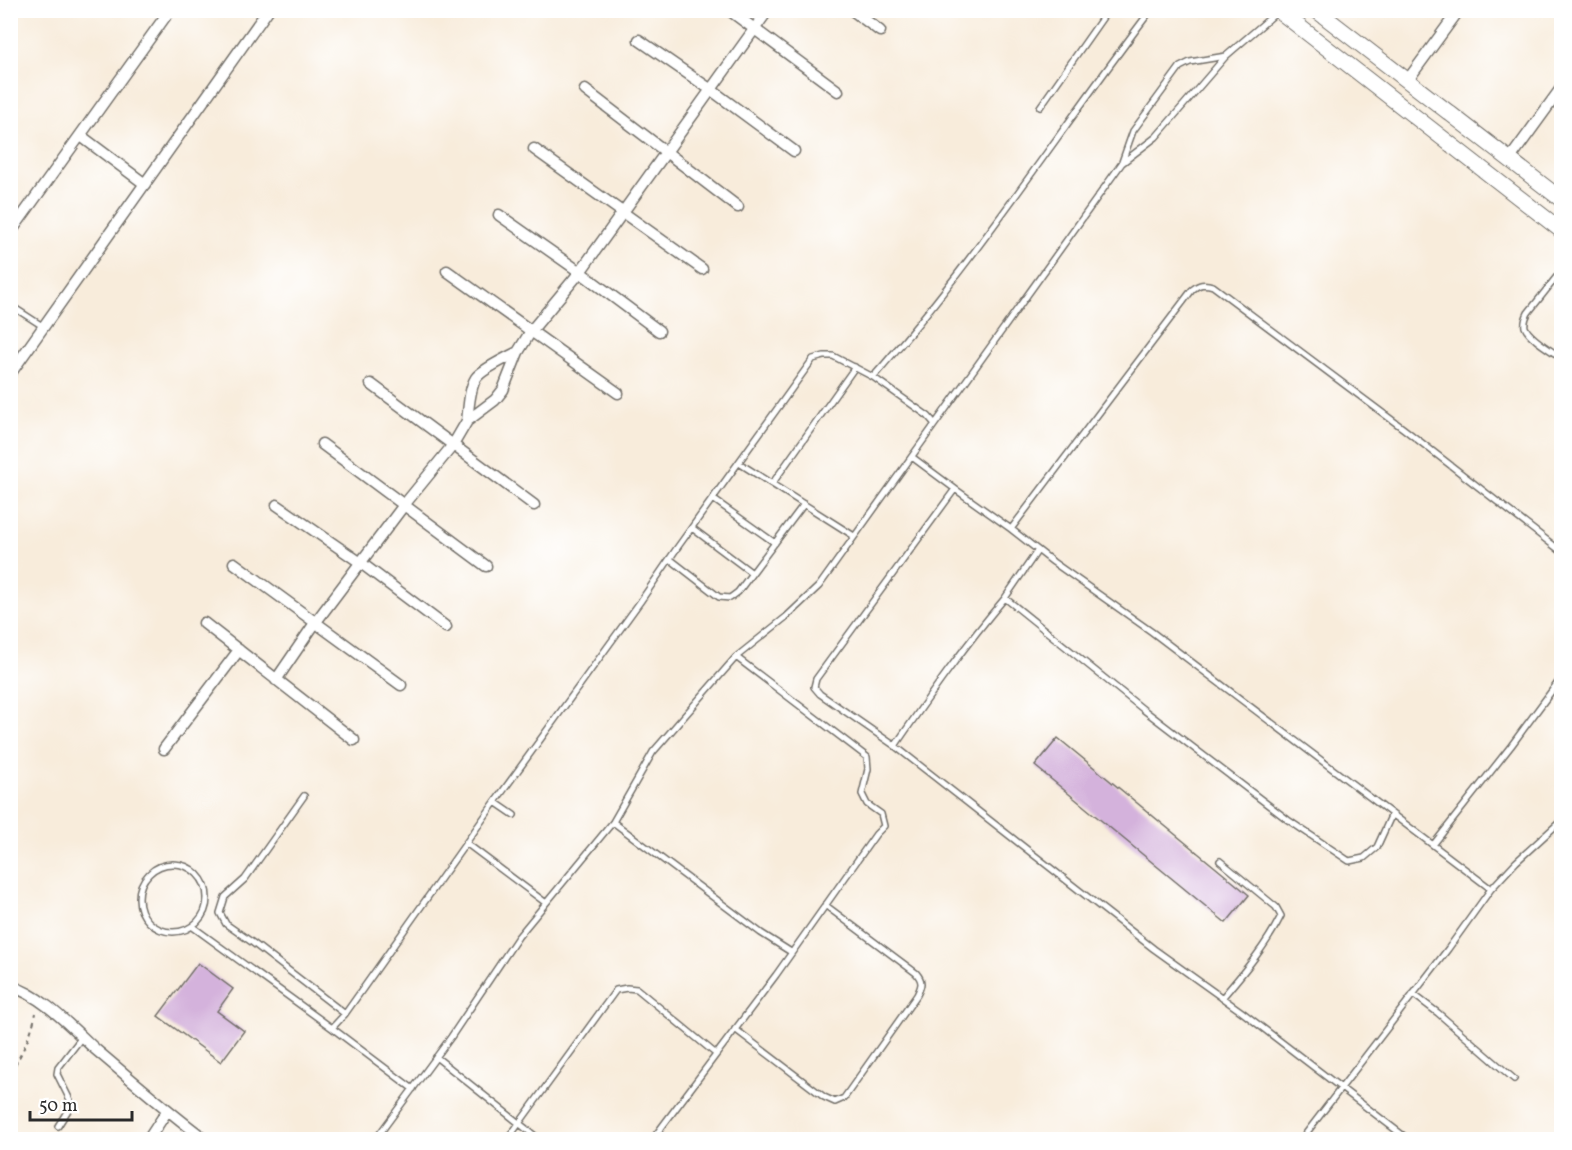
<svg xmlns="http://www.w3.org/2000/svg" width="1572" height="1150" font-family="Vollkorn,serif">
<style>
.building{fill:#d4b2dc}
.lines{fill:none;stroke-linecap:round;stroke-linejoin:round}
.lane-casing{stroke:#736f69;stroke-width:8}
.street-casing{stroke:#736f69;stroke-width:13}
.secondary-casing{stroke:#736f69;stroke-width:17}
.path{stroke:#736f69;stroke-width:2;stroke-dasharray:4.5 4.5;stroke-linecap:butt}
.lane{stroke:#fff;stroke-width:5}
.street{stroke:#fff;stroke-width:10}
.secondary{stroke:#fff;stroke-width:15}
</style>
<rect width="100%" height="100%" fill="#fff"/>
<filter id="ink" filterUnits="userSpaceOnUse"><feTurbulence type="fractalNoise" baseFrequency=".0167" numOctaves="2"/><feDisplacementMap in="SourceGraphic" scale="12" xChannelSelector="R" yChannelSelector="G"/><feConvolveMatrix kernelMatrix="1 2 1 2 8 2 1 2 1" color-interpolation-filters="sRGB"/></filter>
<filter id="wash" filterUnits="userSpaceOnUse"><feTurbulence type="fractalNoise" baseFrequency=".008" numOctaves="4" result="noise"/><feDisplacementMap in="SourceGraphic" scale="24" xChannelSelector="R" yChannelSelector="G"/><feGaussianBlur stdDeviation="1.35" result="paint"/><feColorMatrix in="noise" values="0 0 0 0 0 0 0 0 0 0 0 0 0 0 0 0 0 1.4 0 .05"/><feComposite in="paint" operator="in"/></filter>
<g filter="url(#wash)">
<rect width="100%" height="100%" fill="#f8ecdb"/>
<g id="blocks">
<path class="building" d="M1058,738l191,157 -23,28 -191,-157z
M198,963l35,26 -16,22 27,20 -23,31 -63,-46z"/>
</g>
</g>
<g filter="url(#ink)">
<use href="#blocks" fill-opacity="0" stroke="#736f69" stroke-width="1.5"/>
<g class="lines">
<defs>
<path id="lane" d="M1040,107l68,-97
M1122,162l11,-31 47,-64 10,-5 36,-6
M1562,270l-34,43c-2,4 -4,9 -3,14 4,11 27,24 37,31
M10,305l34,22
M935,424l187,-261 34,-26 70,-81 51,-44
M912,457l43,32
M739,463l115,73
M772,484l83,-117
M713,499l62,44
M692,528l60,45
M1011,529l-56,-40 -139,190 -2,8 6,7 75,52 259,203 88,63 167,128
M1038,550l-33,48 139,112 144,110 61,41 15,-3 13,-11 15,-33
M670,559l49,38 11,1 8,-6 66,-88
M895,746c35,-51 70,-101 110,-148
M304,796l-59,83 -20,18 -5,16 6,11 27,19 92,71
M495,802l19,13
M613,822l148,111 30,19
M466,843l80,60
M1433,845l78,-99 51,-69
M1220,861l56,46 5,9c-15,30 -37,56 -59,82
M139 898a34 34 0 1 1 68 0a34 34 0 1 1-68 0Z
M1491,889l-339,-257 -99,-70 -42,-33 181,-239c7,-6 12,-7 21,-4l191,143 158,123
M193,927l139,101 13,-14 150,-212 145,-200 37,-54 136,-189 11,-3h9l40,21c102,-115 185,-245 278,-367
M1413,994l25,19 76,66
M332,1028l81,61
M735,1029l89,68 11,5 9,-4 73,-103c5,-10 6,-14 -1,-22l-91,-68
M436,1057l104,83
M58,1126l12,-19v-7l-13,-26 1,-6 24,-31
M375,1140l76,-103 67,-100 95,-115 40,-70 83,-95 50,-40 33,-31 116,-162 -7,-8 -55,-39
M507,1140l109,-150 11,-2 10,1 79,65
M652,1140l124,-165 100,-141 8,-8 -3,-12 -14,-10 -5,-10 6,-25 -1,-12 -131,-100
M1301,1140l147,-191 43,-60 25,-27 46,-42"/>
<path id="street" d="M729,10l109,81
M852,10l28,21
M639,40l71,49 84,62
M1407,81l52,-71
M585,90l153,117
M81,136l64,48
M534,149l168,120
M1509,160l53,-73
M499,215l81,57 79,59
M10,233l160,-223
M447,271l171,122
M10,374l258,-364
M371,384l163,121
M467,421c2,-14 2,-32 9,-43 5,-8 32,-21 42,-26
M322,444l164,122
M277,505l84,58 85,64
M234,563l167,122
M204,623l150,117
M276,680l39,-57 89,-118 49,-60 14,-24 28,-21 8,-10 15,-38 13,-21 49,-59 188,-262
M164,749l75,-99
M10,986c32,9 61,41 85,63 37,31 72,62 111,91
M148,1140l19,-29"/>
<path id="secondary" d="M1278,10l284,221
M1316,10l246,190"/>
</defs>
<use href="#lane" class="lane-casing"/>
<use href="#street" class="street-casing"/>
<use href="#secondary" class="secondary-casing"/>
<path class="path" d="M10,1073c12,-19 21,-38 26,-60"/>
<use href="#lane" class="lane"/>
<use href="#street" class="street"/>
<use href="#secondary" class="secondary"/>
</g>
</g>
<rect width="1572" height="1150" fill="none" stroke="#fff" stroke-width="36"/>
<path d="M30 1111v9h102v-9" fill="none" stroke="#2b2b2b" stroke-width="3"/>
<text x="39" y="1111" font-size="18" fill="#2b2b2b" stroke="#ffffff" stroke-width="4.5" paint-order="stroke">50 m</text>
</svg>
